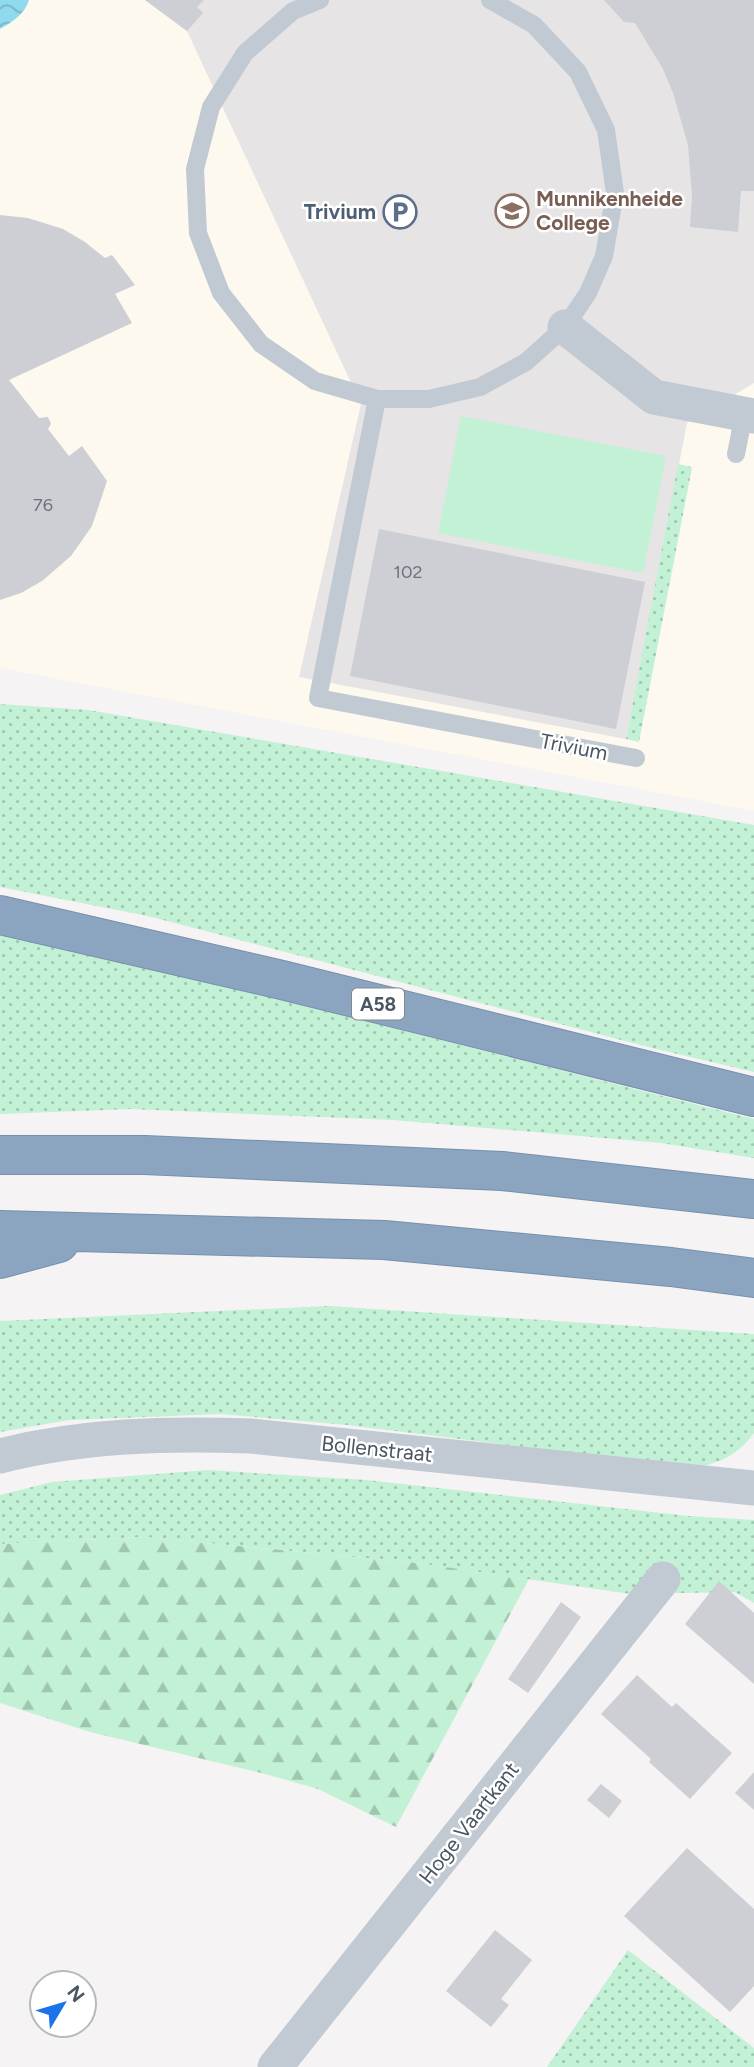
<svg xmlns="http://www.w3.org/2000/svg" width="754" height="2067" font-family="Figtree,sans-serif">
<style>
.commercial{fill:#fdf9ef}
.education{fill:#e6e4e5}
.grass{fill:url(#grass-dots)}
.forest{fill:url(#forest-firs)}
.garden{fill:#c3f1d5}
.water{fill:url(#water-waves)}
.building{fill:#cdcfd5}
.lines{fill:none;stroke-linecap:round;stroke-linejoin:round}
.motorway-casing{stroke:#7690ad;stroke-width:40}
.service{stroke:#c1cad2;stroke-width:18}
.minor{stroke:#c1cad2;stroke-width:35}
.motorway{stroke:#8ba5c1;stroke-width:38}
.labels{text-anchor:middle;stroke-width:5;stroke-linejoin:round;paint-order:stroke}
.number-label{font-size:18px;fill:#6b747e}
.shield{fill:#fff;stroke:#808990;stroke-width:2}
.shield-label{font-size:19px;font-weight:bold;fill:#4a5661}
.education-label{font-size:21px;font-weight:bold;fill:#785e54;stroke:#fff;text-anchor:start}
.service-label{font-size:21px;font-weight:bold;fill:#4e5e75;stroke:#fff;text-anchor:end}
.street-label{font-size:21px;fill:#4a5661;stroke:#fff}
</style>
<defs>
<pattern id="grass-dots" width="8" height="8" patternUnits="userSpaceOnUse" patternTransform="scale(1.75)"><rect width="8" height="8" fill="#c3f1d5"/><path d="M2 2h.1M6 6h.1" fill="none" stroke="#a0c6b0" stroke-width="1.8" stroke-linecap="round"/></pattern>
<pattern id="forest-firs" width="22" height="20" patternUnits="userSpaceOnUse" patternTransform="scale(1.75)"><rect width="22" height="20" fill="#c3f1d5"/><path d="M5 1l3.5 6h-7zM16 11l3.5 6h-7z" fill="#a0c6b0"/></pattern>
<pattern id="water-waves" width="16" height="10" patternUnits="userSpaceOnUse" patternTransform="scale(1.75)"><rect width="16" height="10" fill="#90daee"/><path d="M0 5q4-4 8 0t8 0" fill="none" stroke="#78b4c4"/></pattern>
</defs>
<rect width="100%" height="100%" fill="#f5f3f3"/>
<path class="commercial" d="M0,0h754v811l-754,-143z"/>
<path class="education" d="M145,0h609v383l-67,40 -61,316 -327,-62 62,-273 -174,-373z"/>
<path class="grass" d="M678,464l14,3 -1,6 -52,269 -13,-3z
M0,704l88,6 666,115v247l-106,-25 -500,-131 -148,-29z
M0,929l754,190v39l-93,-15 -268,-23 -262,-11 -131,5z
M329,1306l425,28v99c-16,22 -35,31 -62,35l-345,-43 -127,-11 -151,6 -69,12v-111z
M208,1470l159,10 321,36 66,4v83l-19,-11 -104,2 -214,-31 -273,-26 -144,7v-49l52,-13z
M628,1950l126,98v19h-207z"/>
<path class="forest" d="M144,1537l273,26 112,16 -133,248 -78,-38 -53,-15 -175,-42 -90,-29v-159z"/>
<path class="garden" d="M461,416l205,40 -23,117 -205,-40z"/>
<path class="water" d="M0,0h29c-4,14 -17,22 -29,29z"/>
<path class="building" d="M145,0h59l-7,7 6,6 -16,18z
M604,0h150v191h-13l-3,41 -48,-5 2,-30 -4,-52 -15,-52 -10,-24 -28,-46 -11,-1z
M0,215l28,3 35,11 22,13 20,16 7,-3 23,30 -20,9 17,29 -123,57 30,38 9,-1 3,7 -3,5 21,27 13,-10 25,35 -15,45 -21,30 -29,25 -21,12 -21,7z
M379,529l266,53 -29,147 -266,-53z
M719,1581l35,32v71l-69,-60z
M561,1602l20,15 -53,76 -20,-14z
M637,1675l35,32 4,-4 56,50 -42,46 -41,-37 2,-3 -50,-45z
M754,1772v38l-19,-17z
M601,1784l21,17 -13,17 -22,-18z
M687,1848l67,61v77l-24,26 -106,-96z
M495,1930l37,30 -31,39 8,6 -18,22 -45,-36z"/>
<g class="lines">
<defs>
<path id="motorway" d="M0,915l282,65 472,117
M0,1155h145l357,16 252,28
M0,1230l384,10 287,27 83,11
M0,1259l59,-16"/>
</defs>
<use href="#motorway" class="motorway-casing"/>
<path class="service" d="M320,0l-27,11 -48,42 -34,54 -16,62 3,64 23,60 40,51 54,37 62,18h52l51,-12 46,-25 39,-35 23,-34 16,-37 11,-63 -9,-63 -28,-58 -44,-47 -44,-25
M377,399l-59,299 318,60
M736,454l8,-40"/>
<path class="minor" d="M565,327l89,70 100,19
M0,1456c82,-21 167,-23 251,-20l503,52
M275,2067l388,-488"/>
<use href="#motorway" class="motorway"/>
</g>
<defs>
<symbol id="school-ring" viewBox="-11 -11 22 22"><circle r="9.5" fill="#fff" stroke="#8d6e63" stroke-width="1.5"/><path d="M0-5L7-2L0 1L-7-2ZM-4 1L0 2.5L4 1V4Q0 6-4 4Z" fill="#8d6e63"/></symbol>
<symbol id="parking-ring" viewBox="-11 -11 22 22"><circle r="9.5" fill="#fff" stroke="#5c6f8a" stroke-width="1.5"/><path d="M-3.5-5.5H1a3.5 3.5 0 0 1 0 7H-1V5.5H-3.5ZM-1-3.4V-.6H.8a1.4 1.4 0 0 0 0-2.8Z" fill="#5c6f8a"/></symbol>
</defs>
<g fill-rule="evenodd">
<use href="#school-ring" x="493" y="192" width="38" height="38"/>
<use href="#parking-ring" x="381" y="193" width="38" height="38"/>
</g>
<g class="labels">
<g class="number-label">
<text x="43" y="511">76</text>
<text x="408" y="578">102</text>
</g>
<rect class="shield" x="352" y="988.5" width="52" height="31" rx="5"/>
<g class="shield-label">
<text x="378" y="1011">A58</text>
</g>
<g class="education-label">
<text x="536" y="206">Munnikenheide<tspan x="536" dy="24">College</tspan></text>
</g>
<g class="service-label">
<text x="376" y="219">Trivium</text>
</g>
<g class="street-label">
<text transform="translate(574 747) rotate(11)" y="7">Trivium</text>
<text transform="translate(377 1449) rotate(6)" y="7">Bollenstraat</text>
<text transform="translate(469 1823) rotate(-52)" y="7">Hoge Vaartkant</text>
</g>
</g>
<g transform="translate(63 2004) rotate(52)"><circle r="33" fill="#ffffff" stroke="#b7bbc0" stroke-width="2"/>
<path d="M0-5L12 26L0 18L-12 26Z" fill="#1a73e8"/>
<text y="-10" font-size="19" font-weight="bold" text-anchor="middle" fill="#4a5661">N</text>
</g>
</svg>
